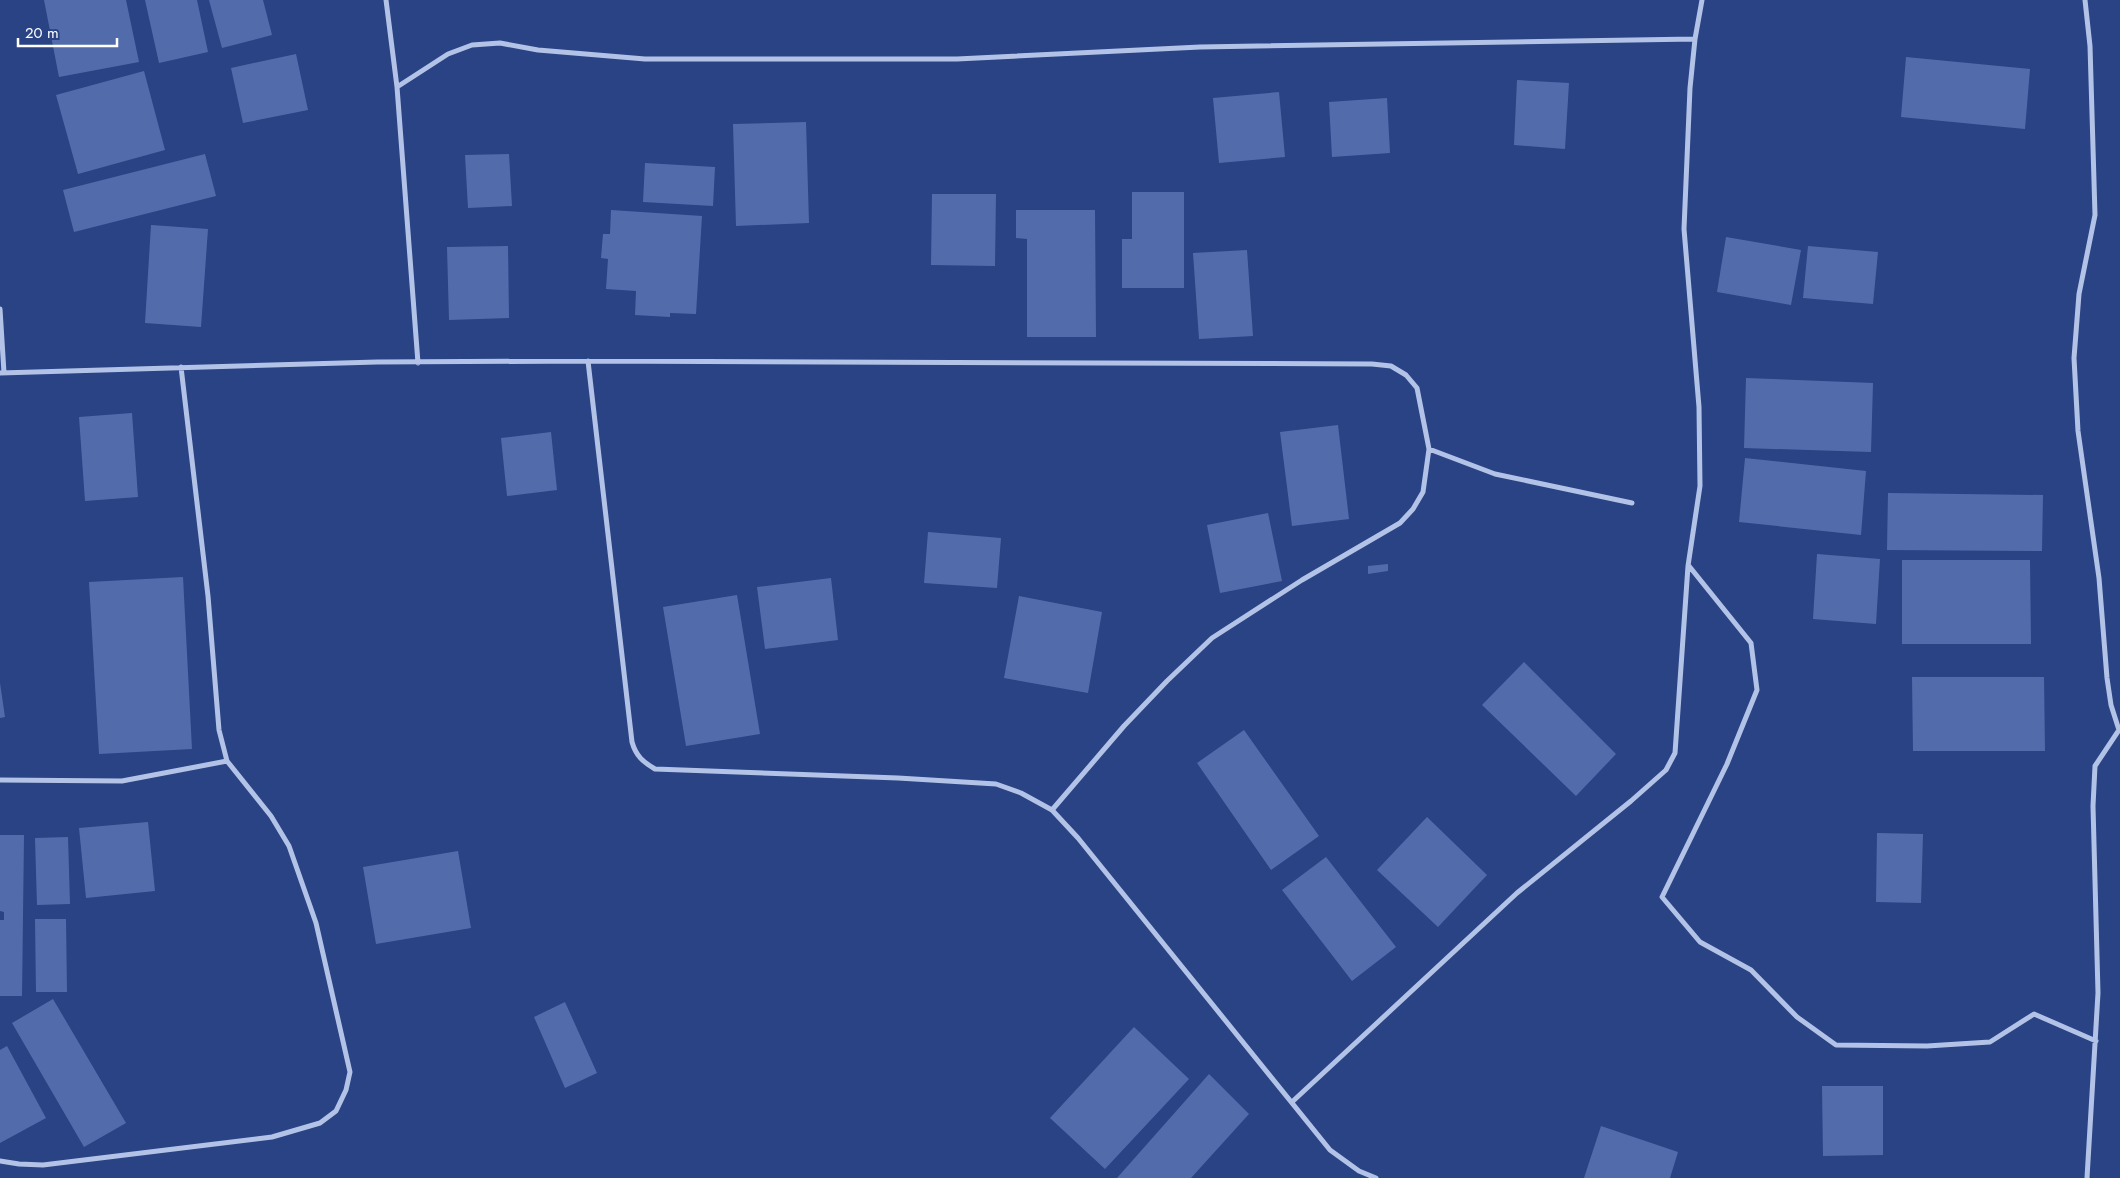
<svg xmlns="http://www.w3.org/2000/svg" width="2120" height="1178" font-family="Jost,sans-serif">
<style>
.building{fill:#526cab}
.lines{fill:none;stroke-linecap:round;stroke-linejoin:round}
.minor{stroke:#b3c3e7;stroke-width:5}
</style>
<rect width="100%" height="100%" fill="#294384"/>
<path class="building" d="M44,0h82l13,62 -80,15z
M145,0h52l11,52 -49,11z
M209,0h54l9,35 -50,13z
M296,54l12,56 -65,13 -12,-55z
M1906,57l124,12 -5,60 -124,-12z
M144,71l21,79 -87,24 -22,-79z
M1517,80l52,3 -4,66 -51,-4z
M1279,92l6,65 -66,6 -6,-65z
M1387,98l3,55 -58,4 -3,-55z
M806,122l3,101 -73,3 -3,-102z
M205,154l11,42 -142,36 -11,-42z
M509,154l3,52 -44,2 -3,-53z
M645,163l70,4 -2,39 -70,-4z
M1132,192h52v96h-62v-49h10z
M932,194h64l-1,72 -64,-1z
M611,210l91,6 -6,98 -26,-1v4l-35,-2 1,-24 -30,-2 2,-30 -7,-1 2,-24h7z
M1016,210h79l1,127h-69v-98l-11,-1z
M151,225l57,4 -7,98 -56,-4z
M1726,237l75,13 -10,55 -74,-13z
M508,246l1,72 -60,2 -2,-73z
M1808,246l70,6 -5,52 -70,-6z
M1247,250l6,86 -54,3 -6,-86z
M1746,378l127,5 -2,69 -127,-4z
M132,413l6,84 -53,4 -6,-84z
M1338,425l11,94 -57,7 -12,-94z
M551,432l6,58 -50,6 -6,-58z
M1745,458l121,13 -5,64 -122,-13z
M1888,493l155,2 -1,56 -155,-1z
M1268,513l14,68 -62,12 -13,-68z
M928,532l73,6 -4,50 -73,-5z
M1817,554l63,5 -4,65 -63,-5z
M1902,560h128l1,84h-129z
M1388,564v7l-20,3v-8z
M183,577l9,172 -93,5 -10,-172z
M831,578l7,62 -73,9 -8,-62z
M737,595l23,139 -74,12 -23,-139z
M1019,596l83,16 -14,81 -84,-15z
M1524,662l92,92 -40,42 -94,-91z
M1912,677h132l1,74h-132z
M0,683l5,34 -5,1z
M1244,730l75,106 -48,34 -74,-107z
M1427,817l60,58 -49,52 -61,-57z
M148,822l7,69 -69,7 -7,-70z
M1877,833l46,1 -2,69 -45,-1z
M0,835h24l-2,161h-22v-76h4v-8l-4,-1z
M68,837l2,67 -33,1 -2,-67z
M458,851l13,77 -95,16 -13,-77z
M1326,857l70,90 -44,34 -70,-91z
M35,919h31l1,73h-31z
M53,999l73,124 -42,24 -72,-124z
M565,1002l32,71 -32,15 -31,-71z
M1134,1027l55,52 -84,90 -55,-51z
M7,1046l39,72 -46,25v-93z
M1209,1074l40,40 -58,64h-74z
M1822,1086h61v69l-60,1z
M1601,1126l77,26 -8,26h-86z"/>
<g class="lines">
<path class="minor" d="M386,0l11,87 21,276
M2085,0l5,46 5,169 -16,79 -5,64 4,73 21,147 8,100 4,27 8,25 -24,36 -2,40 5,187 -11,185
M397,87l51,-33 24,-9 28,-2 38,7 107,9h312l243,-12 495,-8
M0,309l4,64
M588,361l44,381c4,14 11,20 23,27l243,9 98,6 25,9 31,17 26,28 252,312 29,21 17,7
M0,373l377,-11 211,-1 784,3 19,2 15,9 11,13 12,61 -6,43 -10,17 -13,14 -98,57 -90,58 -45,43 -43,45 -72,84
M1429,449l66,25 137,29
M1689,566l62,77 6,47 -30,74 -65,133 38,45 51,28 46,47 39,28 91,1 63,-4 44,-28 62,27
M0,780l122,1 105,-20
M1292,1102l225,-209 114,-92 35,-31 9,-17 13,-187 12,-80 -1,-79 -15,-178 6,-141 5,-49 7,-39
M0,1161l19,3 24,1 229,-28 48,-14 16,-12 10,-21 4,-18 -34,-149 -27,-77 -18,-30 -44,-55 -8,-31 -11,-134 -27,-229"/>
</g>
<path d="M18 38v8h99v-8" fill="none" stroke="#ffffff" stroke-width="2.5"/>
<text x="25" y="38" font-size="15" fill="#ffffff" stroke="#294384" stroke-width="4" paint-order="stroke">20 m</text>
</svg>
